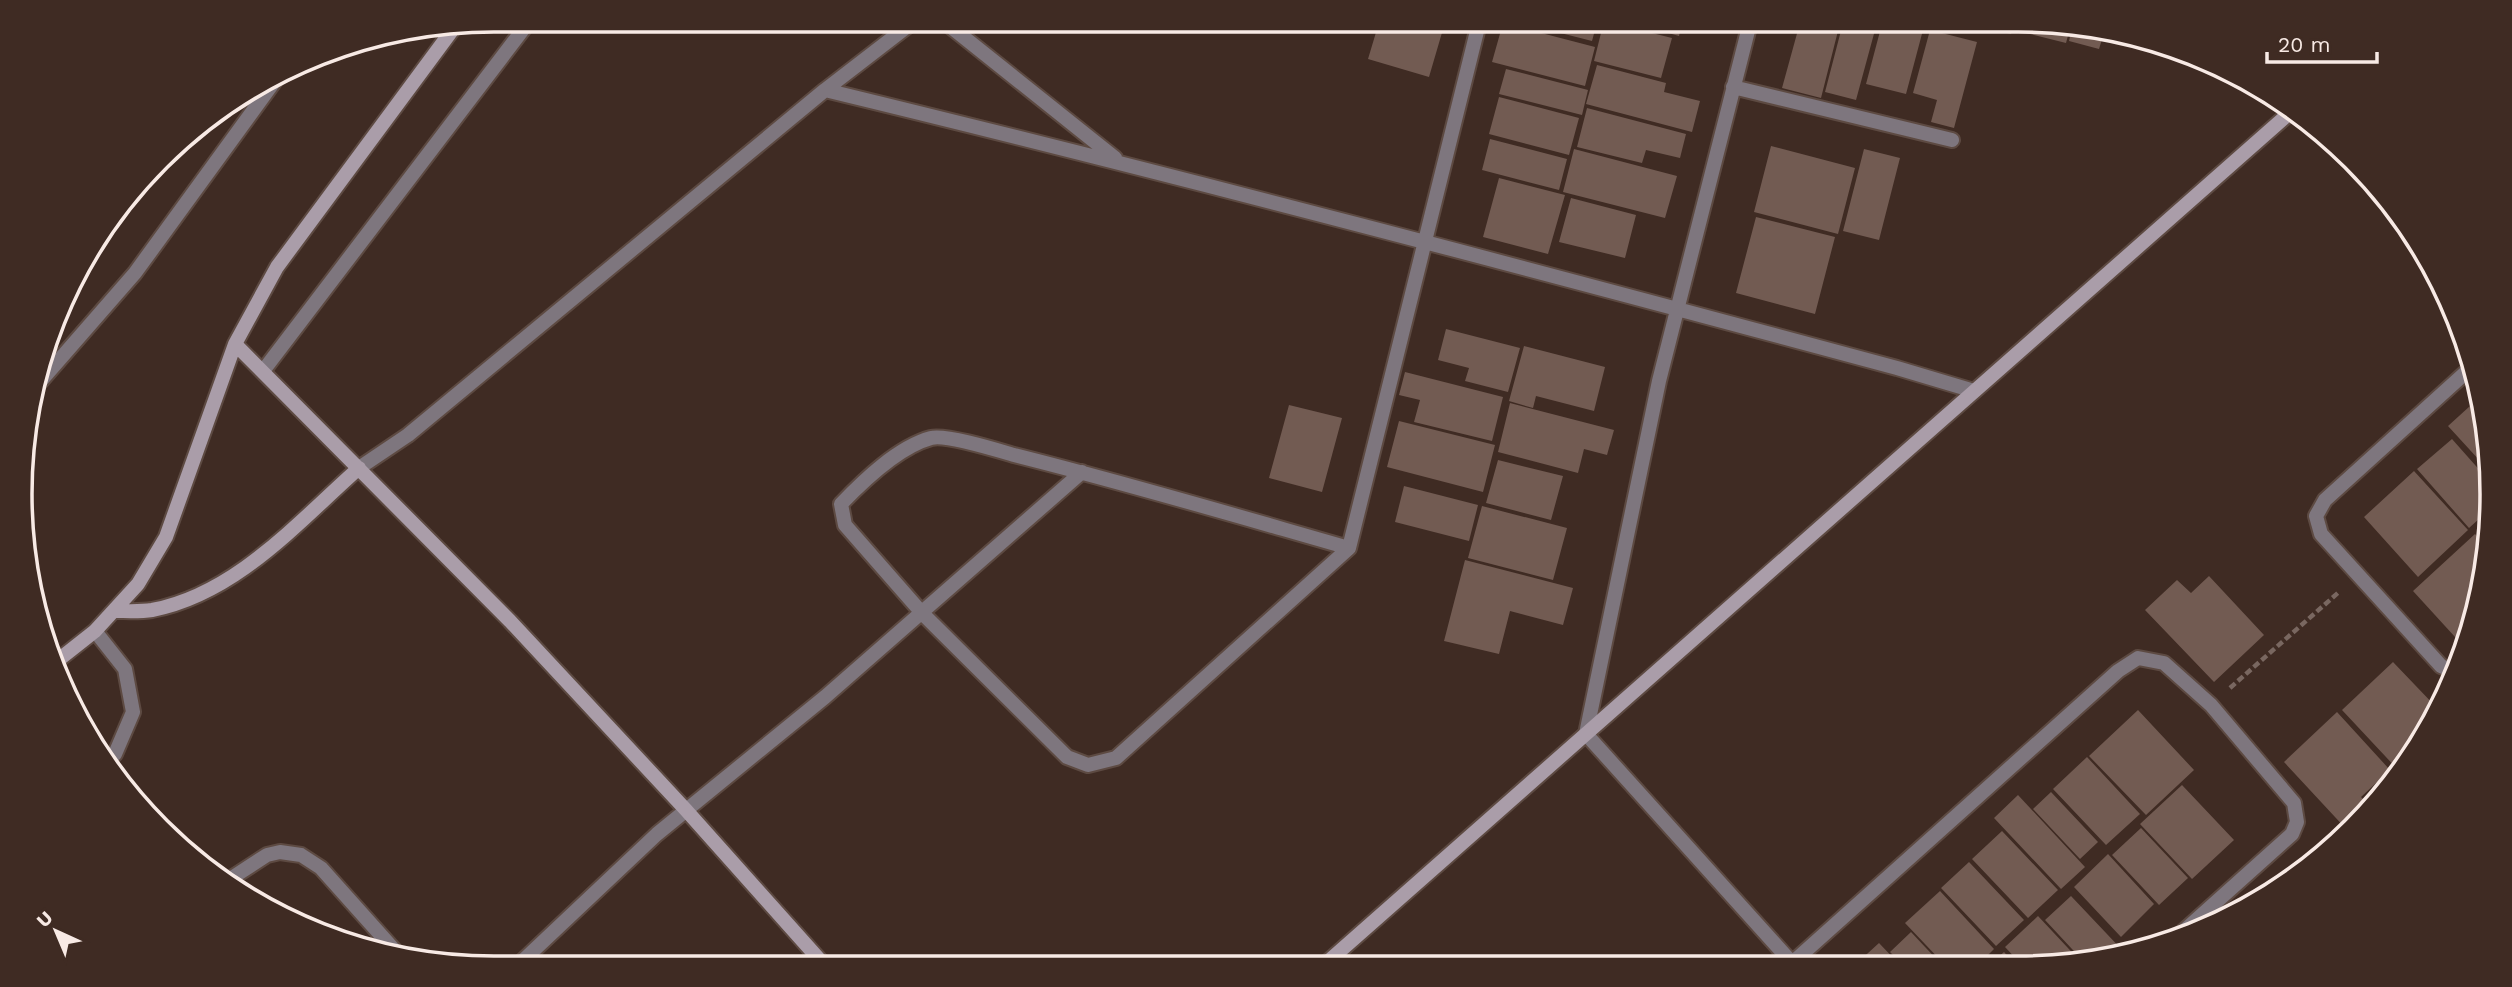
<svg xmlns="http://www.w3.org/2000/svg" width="2512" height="987" font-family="'Work Sans',sans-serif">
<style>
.building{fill:#725b52}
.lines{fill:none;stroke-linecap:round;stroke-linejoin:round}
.street-casing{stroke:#5d4a42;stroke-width:18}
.secondary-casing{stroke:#5d4a42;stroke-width:18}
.path{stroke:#796760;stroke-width:4.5;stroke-dasharray:7 3.5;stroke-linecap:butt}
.street{stroke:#7e767e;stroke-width:14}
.secondary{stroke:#aa9da9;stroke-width:14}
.rim{fill:none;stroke:#f8eae5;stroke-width:3.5}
</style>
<rect width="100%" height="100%" fill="#3f2b23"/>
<path class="building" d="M1380,19h66l-17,58 -61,-18z
M1522,19h76l-6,22 -71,-18z
M1619,19h64l-4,17z
M1801,19h40l-20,79 -39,-10z
M1844,19h34l-22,81 -31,-8z
M1952,19h30l-2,10 -29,-7z
M1985,19h30l-4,15 -28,-7z
M1883,20l40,10 -17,64 -40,-10z
M2021,20l49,8 -4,15 -48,-12z
M1604,21l68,17 -11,40 -67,-17z
M1503,23l92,24 -10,39 -93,-24z
M2072,28l32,5 -5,16 -30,-8z
M1930,30l47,12 -23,86 -23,-6 6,-22 -24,-7z
M1597,65l69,18 -2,9 36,9 -8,31 -106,-28z
M1506,69l82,21 -6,25 -83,-21z
M1499,97l80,21 -10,37 -80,-21z
M1587,108l99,26 -6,24 -34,-8 -4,13 -65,-16z
M1490,139l77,20 -8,31 -77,-20z
M1771,146l84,22 -17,66 -84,-22z
M1574,149l103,27 -12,42 -102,-26z
M1864,149l36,9 -21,82 -36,-9z
M1499,178l66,17 -17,59 -65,-17z
M1571,198l65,17 -11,43 -66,-16z
M1756,217l79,20 -20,77 -79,-21z
M1446,329l74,19 -12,44 -43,-11 4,-13 -31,-8z
M1524,346l81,21 -11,44 -58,-15 -3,12 -24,-7z
M1405,372l98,25 -11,44 -78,-19 6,-22 -21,-5z
M2481,396l11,66 -1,11 -43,-47z
M1510,403l104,27 -7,25 -23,-6 -6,24 -80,-21z
M1289,405l53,13 -20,74 -53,-14z
M1399,421l96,24 -12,47 -96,-25z
M2452,439l39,44 -1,26 -21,19 -52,-59z
M1498,460l65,16 -12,44 -65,-17z
M2414,471l54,59 -50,47 -54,-60z
M1404,486l74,19 -9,36 -74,-19z
M1482,506l85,22 -14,52 -85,-22z
M2475,534l14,15v6l-23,94 -53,-58z
M1465,560l108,28 -10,37 -53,-14 -11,43 -55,-13z
M2209,576l55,59 -50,47 -69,-72 32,-30 14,13z
M2393,662l44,46 -24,49 -13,15 -58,-62z
M2138,710l56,60 -48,45 -57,-59z
M2337,712l53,58 -29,27 9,9 -22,25 -64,-69z
M2087,757l53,57 -34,31 -53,-56z
M2182,785l52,55 -42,39 -52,-55z
M2051,792l47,50 -18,17 -47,-50z
M2018,795l67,72 -24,22 -67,-71z
M2141,828l47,50 -29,27 -47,-50z
M2002,831l56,59 -30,28 -56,-59z
M2108,854l46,50 -33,33 -47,-50z
M1969,862l55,58 -28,26 -55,-58z
M1940,891l54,58 -15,15h-35l-39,-41z
M2071,896l53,56 -39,11 -40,-43z
M2038,916l44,47 -61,1 -16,-17z
M1911,932l30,32h-39l-12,-12z
M1879,943l20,21h-43z
M2004,952l11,12h-24z"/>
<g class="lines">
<defs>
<path id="street" d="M941,19l174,139
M1751,19l-92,362 -73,353 207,230
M1733,87l219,53
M825,90c359,87 716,182 1072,278l77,23
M263,371l268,-352
M33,390l102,-117 147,-202
M359,468l49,-33 417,-345 92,-71
M1349,548c-112,-32 -223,-65 -335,-93 -17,-5 -69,-21 -83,-17 -33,9 -67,42 -90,66l4,21 77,88 145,144 21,8 28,-7 233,-210 131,-529
M95,631l30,38 8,43 -18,42 -10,7
M2455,672l-14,-6 -120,-132 -5,-18 9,-16 149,-135
M227,881l40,-26 13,-3 21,3 20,13 75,84
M1791,964l327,-293 20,-13 26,5 47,42 83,98 3,19 -5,12 -116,104
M515,968l142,-134 168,-137 257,-225"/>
<path id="secondary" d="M235,344l275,277 176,189 140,157
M114,611c12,0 26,1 38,-1 84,-16 146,-88 207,-142
M57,661l38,-30 43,-47 28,-47 69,-193 42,-77 179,-242
M1323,966l970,-856"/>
</defs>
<use href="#street" class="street-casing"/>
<use href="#secondary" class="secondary-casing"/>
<path class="path" d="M2230,688l109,-96"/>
<use href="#street" class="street"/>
<use href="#secondary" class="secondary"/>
</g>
<path d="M0 0H2512V987H0ZM494 32H2018A462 462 0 0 1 2480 494V494A462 462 0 0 1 2018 956H494A462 462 0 0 1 32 494V494A462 462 0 0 1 494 32Z" fill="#3f2b23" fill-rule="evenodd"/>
<path class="rim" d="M494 32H2018A462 462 0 0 1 2480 494V494A462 462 0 0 1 2018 956H494A462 462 0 0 1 32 494V494A462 462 0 0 1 494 32Z"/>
<g transform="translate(56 931) rotate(316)" stroke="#3f2b23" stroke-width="5" paint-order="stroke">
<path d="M0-5L12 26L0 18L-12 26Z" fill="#f8eae5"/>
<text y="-10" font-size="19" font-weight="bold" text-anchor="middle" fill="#f8eae5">U</text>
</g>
<path d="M2267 52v10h110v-10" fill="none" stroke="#f8eae5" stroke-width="3.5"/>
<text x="2278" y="52" font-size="21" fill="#f8eae5" stroke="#3f2b23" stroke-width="5" paint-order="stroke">20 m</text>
</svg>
